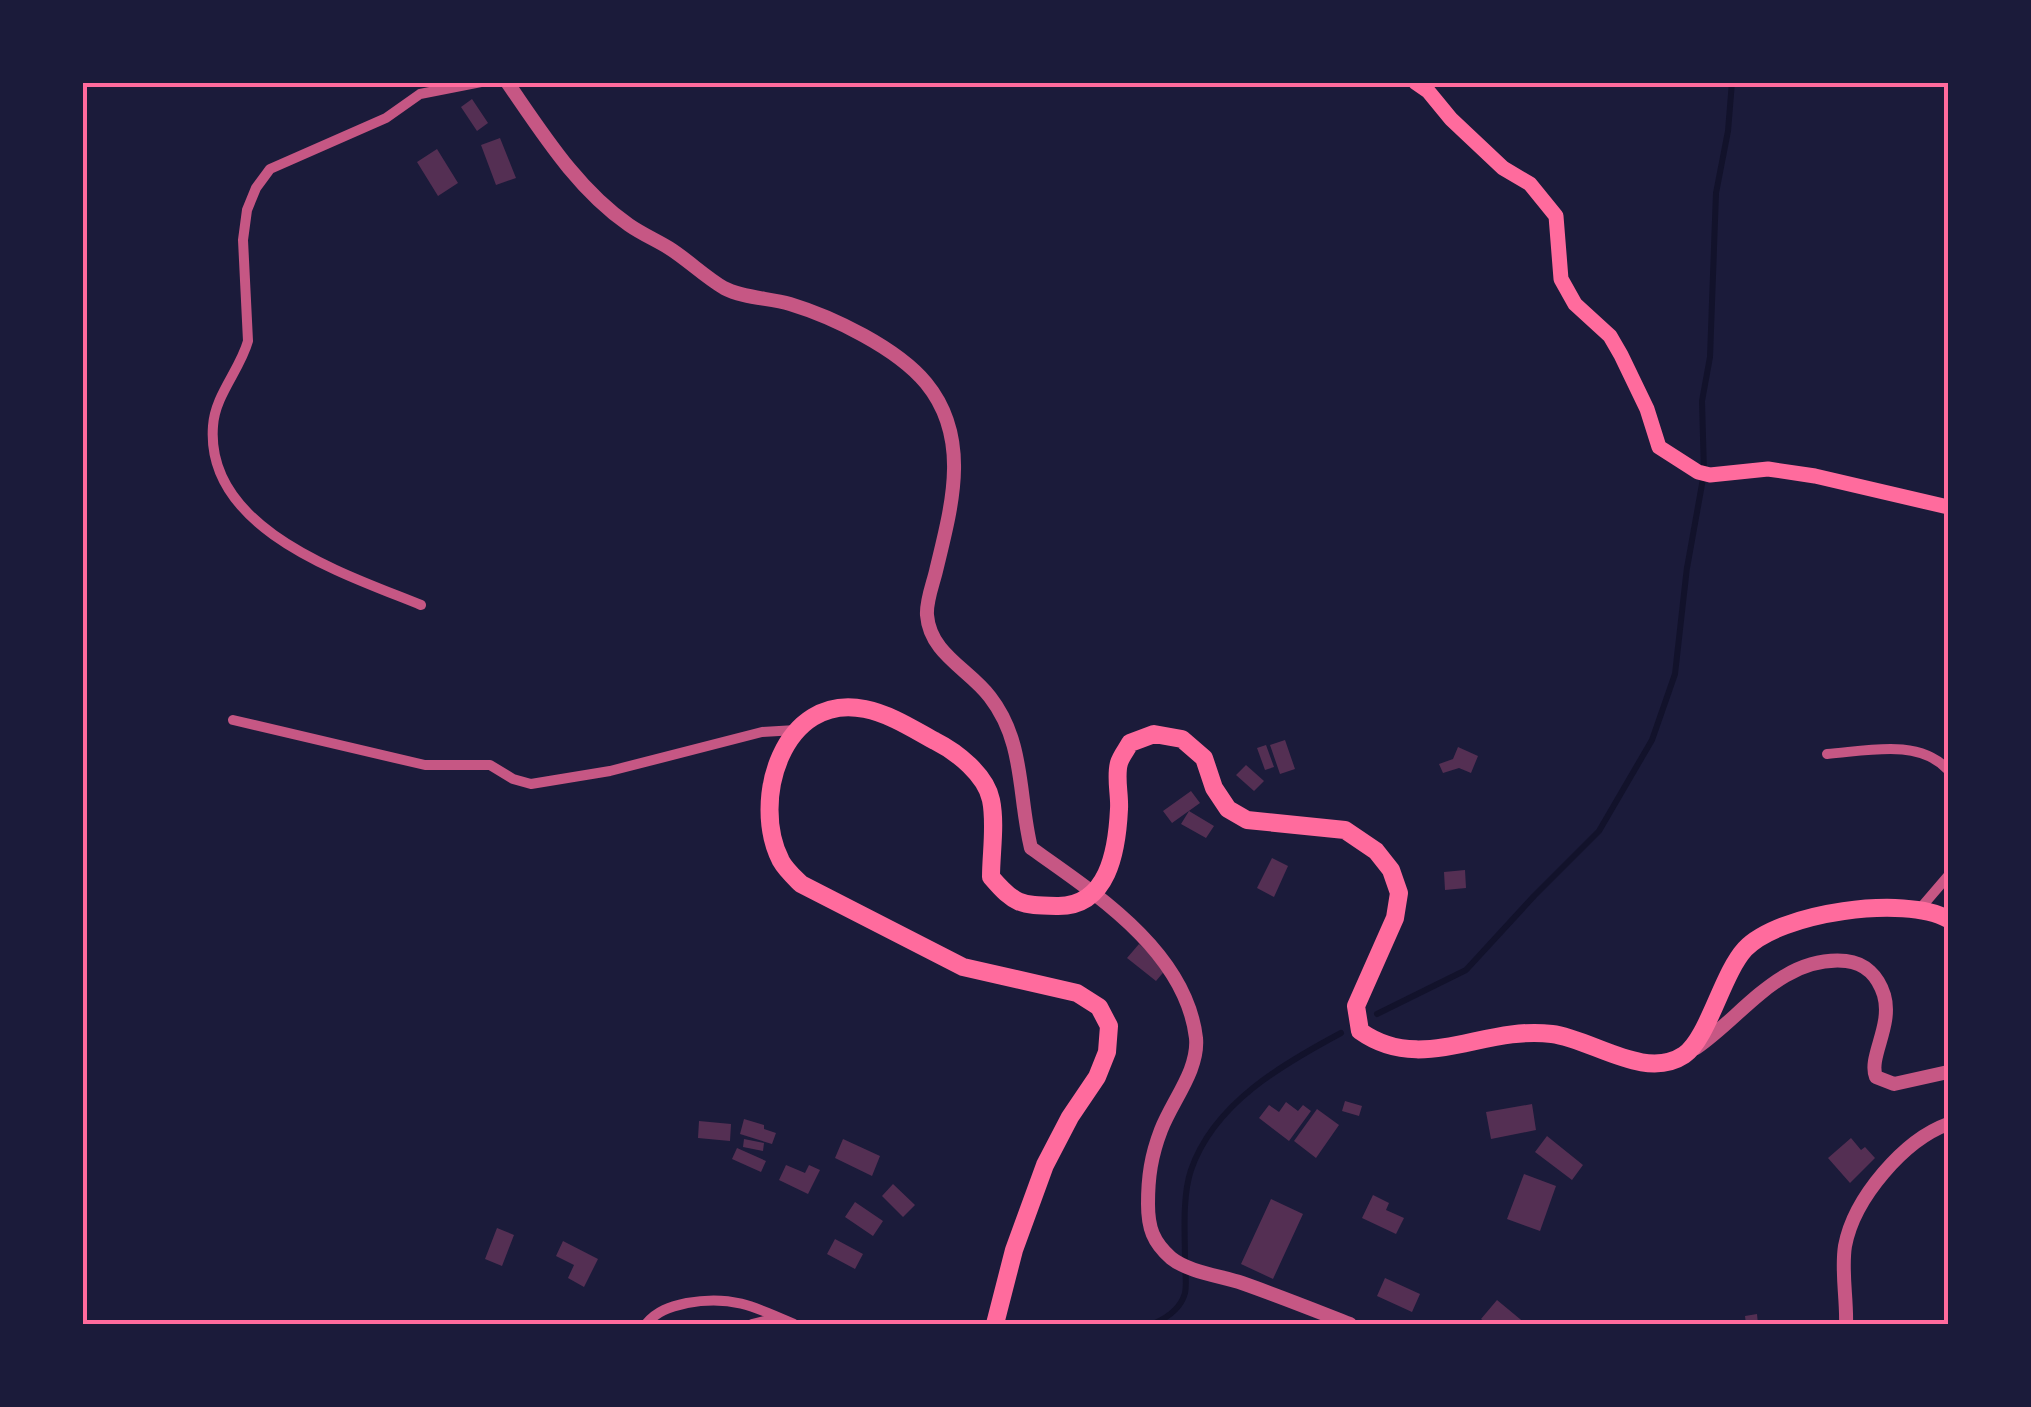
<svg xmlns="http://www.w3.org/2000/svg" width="2031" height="1407" font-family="'DM Sans',sans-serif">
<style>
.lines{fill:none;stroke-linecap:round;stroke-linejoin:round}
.stream{stroke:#12122b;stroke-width:6}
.building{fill:#542f53}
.minor{stroke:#c65784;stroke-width:10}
.tertiary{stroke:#c65784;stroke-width:14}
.secondary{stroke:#ff6b9d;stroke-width:15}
.trunk{stroke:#ff6b9d;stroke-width:18}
.neatline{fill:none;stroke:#ff6b9d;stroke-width:4}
</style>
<rect width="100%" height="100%" fill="#1b1b3a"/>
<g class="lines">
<path class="stream" d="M1687,568l17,-95 -2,-72 8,-44 6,-164 12,-62 4,-49
M1377,1014l89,-44 68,-74 65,-65 53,-91 23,-66 12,-107
M1153,1324c14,-6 28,-16 32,-31 2,-9 0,-22 0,-31 0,-28 -3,-65 6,-92 23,-67 92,-106 150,-137"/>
</g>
<path class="building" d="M472,99l16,24 -11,8 -16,-24z
M500,138l16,40 -20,7 -15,-40z
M437,149l21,34 -20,13 -21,-34z
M1285,740l10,29 -15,5 -10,-29z
M1266,745l8,22 -9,3 -8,-22z
M1458,747l20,9 -7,17 -12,-5 -16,5 -4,-9 14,-5z
M1246,765l18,16 -10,10 -18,-16z
M1191,791l9,12 -28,20 -9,-12z
M1189,811l25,15 -8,12 -25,-14z
M1272,858l16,8 -14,31 -17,-9z
M1465,870l1,18 -21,2 -1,-18z
M1139,944l28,24 -11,13 -29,-23z
M1345,1101l17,5 -3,10 -17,-5z
M1286,1102l12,9 5,-6 8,6 -22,30 -30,-23 10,-13 10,7z
M1532,1104l4,26 -45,9 -5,-27z
M1317,1109l22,16 -23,33 -22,-17z
M744,1119l20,6v4l12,4 -4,11 -32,-10z
M699,1121l32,3 -1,17 -32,-3z
M1547,1136l36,29 -11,15 -37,-28z
M1851,1138l10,12 4,-3 10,11 -25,25 -22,-25z
M744,1139l20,4 -1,8 -20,-4z
M843,1139l37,17 -8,20 -37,-18z
M737,1148l29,13 -5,11 -29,-13z
M786,1165l19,8 4,-8 11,5 -12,24 -29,-14z
M1524,1174l32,12 -16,45 -33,-12z
M893,1184l22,21 -12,12 -21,-21z
M1373,1195l16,8 -3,7 18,8 -8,16 -34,-16z
M1271,1199l32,15 -30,65 -32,-15z
M855,1202l28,19 -10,15 -28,-19z
M497,1228l17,7 -12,31 -17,-7z
M835,1239l28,15 -8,15 -28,-15z
M563,1241l35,18 -14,28 -16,-9 6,-13 -18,-9z
M1385,1278l35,16 -8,18 -35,-16z
M1497,1300l29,24h-38l-7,-5z
M1757,1314l1,10h-12l-1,-8z"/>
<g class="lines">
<path class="minor" d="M421,605c-76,-31 -216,-75 -208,-179 2,-31 27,-56 35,-85l-5,-101 4,-30 9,-22 14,-19 116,-51 34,-24 61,-12
M233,720l192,45h65l23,14 18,5 79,-13 152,-39 34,-2
M1827,754c40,-3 92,-16 121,16
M1918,911l30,-35
M646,1324c11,-13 23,-17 41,-21 43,-8 67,3 107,21
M752,1324l25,-6"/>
<path class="tertiary" d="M507,82c36,52 70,107 122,143 13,9 27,15 40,23 19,12 36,29 55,40 19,10 45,10 66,16 43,13 107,44 136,79 46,56 25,125 10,188 -3,13 -10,30 -9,44 3,39 42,54 63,82 35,45 28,98 41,151 65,46 155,104 165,190 3,32 -24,63 -35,92 -10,26 -13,47 -13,74 0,24 5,38 23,54 17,14 50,18 71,25 37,13 72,27 108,41
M1696,1048c47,-32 85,-93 150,-87 19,2 32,15 38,34 9,31 -16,62 -8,82l18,7 54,-12
M1846,1324c1,-25 -5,-53 -1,-78 9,-48 59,-106 103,-122"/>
<path class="secondary" d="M1415,82l13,9 23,28 52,49 27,16 26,32 5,63 14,25 35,32 11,19 26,54 12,38 39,25 12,3 58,-6 47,7 133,31"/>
<path class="trunk" d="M995,1324l19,-74 31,-85 25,-48 27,-40 10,-25 2,-26 -10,-19 -22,-14 -114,-26 -162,-83c-6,-6 -15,-14 -20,-23 -31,-60 2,-169 84,-152 25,5 48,20 70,32 22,11 51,34 56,59 5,24 0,53 0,77 24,28 29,28 66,29 51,1 60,-55 62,-97 1,-14 -4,-32 0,-46 2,-7 8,-14 11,-20l24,-9 28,5 22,19 10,30 14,21 19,11 98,10 31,21 15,19 8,23 -4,25 -39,88 4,25c62,44 122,-6 192,3 40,5 93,47 132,21 24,-16 38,-81 61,-106 35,-37 160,-54 203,-30"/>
</g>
<rect width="2031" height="1407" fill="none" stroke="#1b1b3a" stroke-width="170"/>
<rect x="85" y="85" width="1861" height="1237" class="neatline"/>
</svg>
